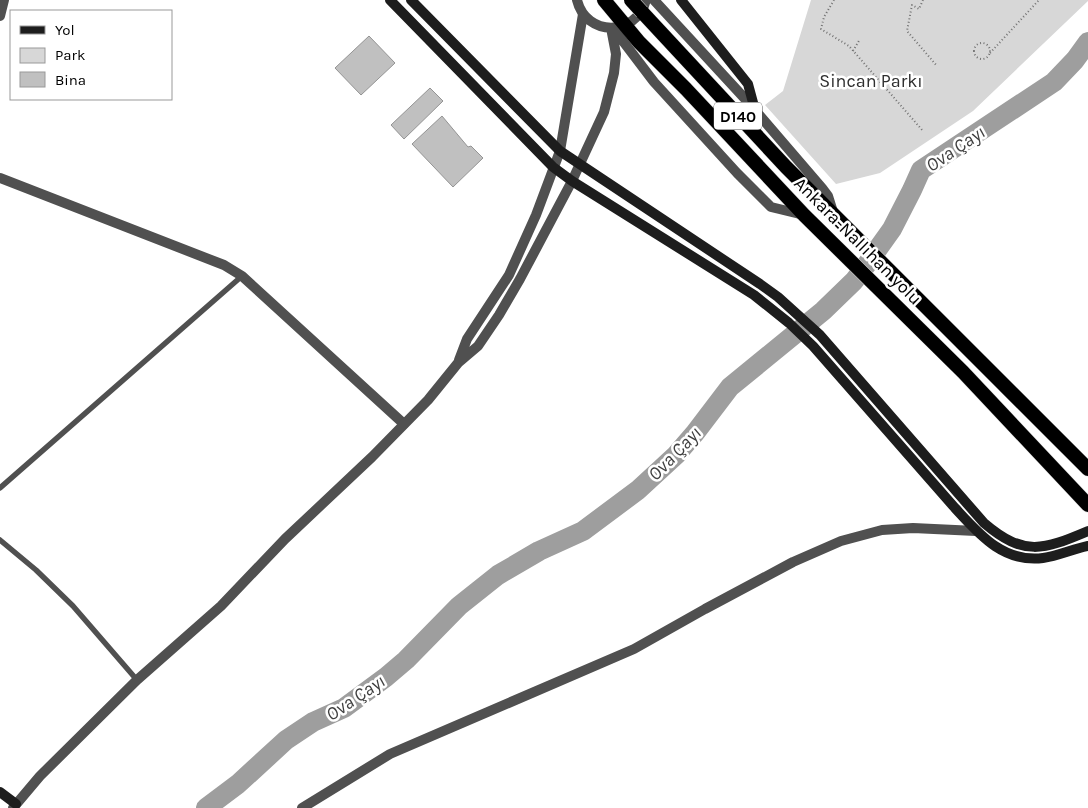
<svg xmlns="http://www.w3.org/2000/svg" width="1088" height="808" font-family="Karla,sans-serif">
<style>
.green{fill:#d7d7d7}
.lines{fill:none;stroke-linecap:round;stroke-linejoin:round}
.river{stroke:#9e9e9e;stroke-width:20}
.building{fill:#c0c0c0;stroke:#949494}
.trunk-casing{stroke:#dbdbdb;stroke-width:15}
.path{stroke:#727272;stroke-width:2;stroke-dasharray:1 2.5;stroke-linecap:butt}
.service{stroke:#505050;stroke-width:5.5}
.minor{stroke:#505050;stroke-width:10}
.tertiary{stroke:#505050;stroke-width:10}
.secondary{stroke:#1d1d1d;stroke-width:10}
.trunk{stroke:#000;stroke-width:14}
.trunk-bridge-casing{stroke:#dbdbdb;stroke-width:15;stroke-linecap:butt}
.trunk-bridge{stroke:#000;stroke-width:14}
.labels{text-anchor:middle;stroke-width:5;stroke-linejoin:round;paint-order:stroke}
.shield{fill:#fff;stroke:#4c4c4c;stroke-width:1}
.shield-label{font-size:16px;font-weight:bold;fill:#000}
.park-label{font-size:18px;fill:#2e2e2e;stroke:#fff}
.street-label{font-size:18px;fill:#000;stroke:#fff}
.water-label{font-size:19px;font-style:italic;fill:#3f3f3f;stroke:#fff}
</style>
<rect width="100%" height="100%" fill="#fff"/>
<path class="green" d="M811,0h277v1l-115,110 -93,62 -44,11 -71,-79 18,-14z"/>
<g class="lines">
<path class="river" d="M206,808l32,-24 48,-44 27,-18 31,-14 42,-31 20,-17 53,-54 39,-31 41,-24 44,-20 55,-41 38,-35 19,-22 35,-46 93,-76 31,-30 13,-17 25,-35 20,-39 9,-20 133,-88 21,-22 13,-18"/>
</g>
<path class="building" d="M369,36l26,27 -34,32 -26,-27z
M430,88l13,13 -39,38 -13,-14z
M442,116l26,31 3,-1 12,12 -30,29 -41,-43z"/>
<g class="lines">
<defs>
<path id="trunk" d="M604,0l35,42 47,47 118,126 159,157 125,133
M642,12l144,155 302,302"/>
</defs>
<use href="#trunk" class="trunk-casing"/>
<path class="path" d="M834,0l-10,17 -3,12 28,17 74,85
M923,0l-4,9 -7,-4 -5,26 30,35
M974 51a8 8 0 1 1 16 0a8 8 0 1 1-16 0Z
M853,51l7,-12
M990,53l49,-53"/>
<path class="service" d="M0,488l242,-212
M0,540l36,30 37,36 64,74"/>
<path class="minor" d="M0,16l4,-16
M0,178l224,87 18,11 162,148
M302,808l88,-54 244,-105 71,-40 88,-47 48,-21 41,-11 31,-2 63,3"/>
<path class="tertiary" d="M577,0c9,37 59,37 69,0
M654,0l94,102 74,86 6,8 5,16
M613,28l41,54 83,91 34,34 33,8
M459,360l8,-21 42,-64 27,-60 24,-64 23,-137
M13,808l27,-32 97,-96 84,-74 64,-67 87,-82 56,-57 30,-37 20,-17 21,-31 21,-36 52,-98 32,-69 10,-39 2,-19 -5,-26"/>
<path class="secondary" d="M390,0l163,167 19,14 182,114 35,28 24,23 142,162c24,26 48,55 88,50 15,-2 30,-9 45,-12
M411,0l149,151 200,133 18,13 42,38 164,188c40,34 59,27 104,8
M681,0l67,84 7,26
M0,792l16,12"/>
<use href="#trunk" class="trunk"/>
<defs>
<path id="trunk-bridge" d="M631,0l11,12"/>
</defs>
<use href="#trunk-bridge" class="trunk-bridge-casing"/>
<use href="#trunk-bridge" class="trunk-bridge"/>
</g>
<g class="labels">
<rect class="shield" x="714" y="102.5" width="48" height="27" rx="4"/>
<g class="shield-label">
<text x="738" y="122">D140</text>
</g>
<g class="park-label">
<text x="871" y="87">Sincan Parkı</text>
</g>
<g class="street-label">
<text transform="translate(858 241) rotate(45)" y="6">Ankara-Nallıhan yolu</text>
</g>
<g class="water-label">
<text transform="translate(955 148) rotate(-34)" y="7">Ova Çayı</text>
<text transform="translate(674 453) rotate(-46)" y="7">Ova Çayı</text>
<text transform="translate(355 697) rotate(-34)" y="7">Ova Çayı</text>
</g>
</g>
<rect x="10" y="10" width="162" height="90" fill="#ffffff" stroke="#999999"/>
<rect x="20" y="26" width="25" height="8" fill="#1d1d1d" stroke="#999999"/>
<text x="55" y="35" font-size="15" fill="#000000">Yol</text>
<rect x="20" y="48" width="25" height="15" fill="#d7d7d7" stroke="#999999"/>
<text x="55" y="60" font-size="15" fill="#000000">Park</text>
<rect x="20" y="72" width="25" height="15" fill="#c0c0c0" stroke="#999999"/>
<text x="55" y="85" font-size="15" fill="#000000">Bina</text>
</svg>
